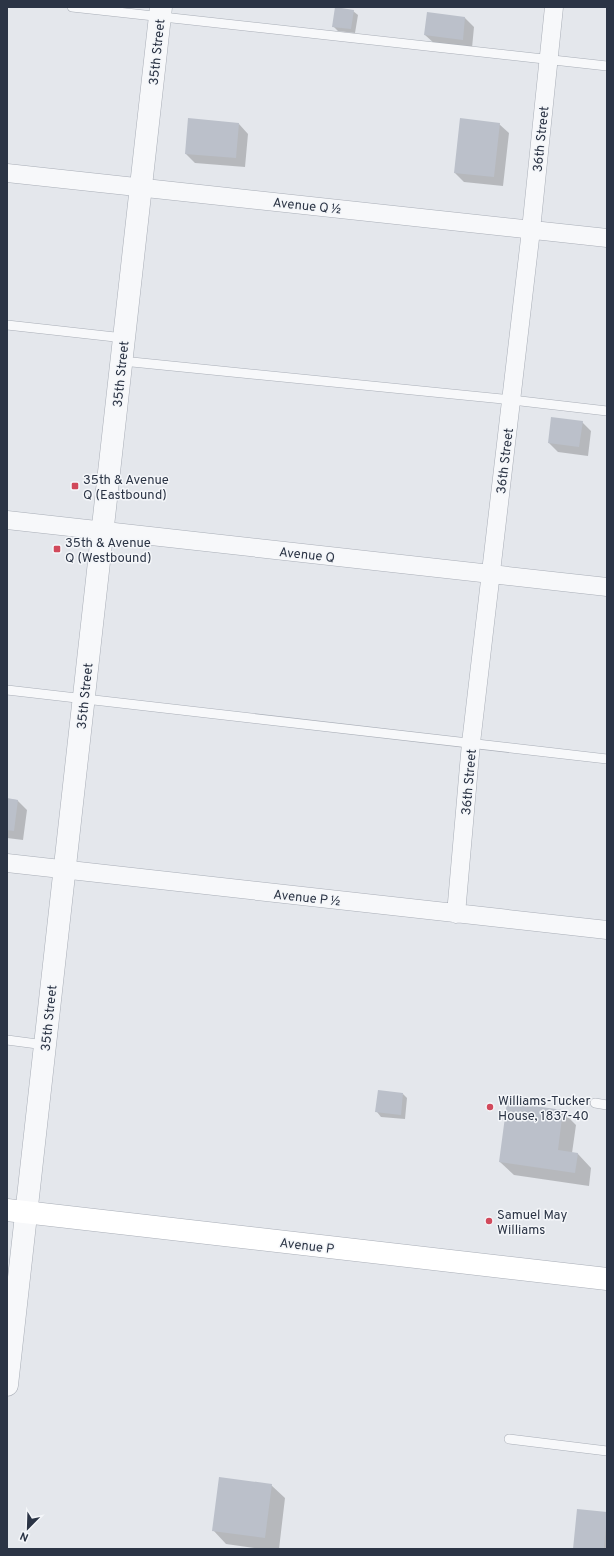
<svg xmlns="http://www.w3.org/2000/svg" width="614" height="1556" font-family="Overpass,sans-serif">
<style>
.shadow{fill:#0003}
.building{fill:#bbc0ca}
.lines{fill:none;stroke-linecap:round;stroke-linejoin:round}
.service-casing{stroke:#a9aeb7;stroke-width:10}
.minor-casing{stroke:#a9aeb7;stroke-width:19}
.tertiary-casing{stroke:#a9aeb7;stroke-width:23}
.secondary-casing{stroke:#a9aeb7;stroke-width:23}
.service{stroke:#f7f8fa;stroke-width:9}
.minor{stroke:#f7f8fa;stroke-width:18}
.tertiary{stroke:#f7f8fa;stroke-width:22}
.secondary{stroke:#fff;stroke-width:22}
.poi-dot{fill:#d1495b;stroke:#f4f6f9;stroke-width:1.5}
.labels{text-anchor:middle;stroke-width:3;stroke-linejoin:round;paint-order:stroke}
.street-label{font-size:13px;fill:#2b3445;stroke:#f4f6f9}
.poi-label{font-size:13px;fill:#2b3445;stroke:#f4f6f9;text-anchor:start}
</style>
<rect width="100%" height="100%" fill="#e4e7ec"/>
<path class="shadow" d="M353,11l5,4 -3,18 -17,-2 -5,-5z
M465,18l9,9 -2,21 -37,-4 -10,-9z
M239,124l9,10 -3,33 -50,-4 -9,-9z
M499,124l10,9 -6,53 -39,-4 -9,-9z
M582,422l9,9 -3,25 -30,-4 -9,-9z
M7,799l10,1 10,10 -4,30 -16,-2z
M403,1094l4,4 -2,21 -24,-2 -4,-5z
M562,1111l14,14 -4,28 6,1 13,14 -2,18 -75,-11 -14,-13z
M271,1485l14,13 -6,51h-17l-36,-5 -13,-14z
M578,1510l29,3v36h-33z"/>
<path class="building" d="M335,7l19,3 -3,19 -19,-2z
M427,12l38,5 -2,23 -39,-5z
M188,118l51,5 -3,35 -51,-4z
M460,118l40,5 -6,54 -40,-4z
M551,417l32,4 -4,26 -31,-4z
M7,798l11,2 -4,31 -7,-1z
M378,1090l25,3 -2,22 -26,-3z
M507,1102l56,8 -5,40 20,3 -3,20 -76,-11z
M219,1477l53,7 -7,54 -53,-7z
M577,1509l30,3 -3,37h-31z"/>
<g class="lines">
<defs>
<path id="service" d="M72,7l535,59
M7,325l117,13
M122,361l390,39 95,11
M7,690l600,69
M7,1040l38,5
M595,1103l12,2
M509,1439l98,12"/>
<path id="minor" d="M7,173l600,65
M7,520l600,67
M7,863l600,67
M456,914l15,-171 60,-513 23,-223"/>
<path id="tertiary" d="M7,1385l154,-1378"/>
<path id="secondary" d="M7,1210l600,69"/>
</defs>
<use href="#service" class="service-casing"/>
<use href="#minor" class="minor-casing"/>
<use href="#tertiary" class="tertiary-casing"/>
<use href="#secondary" class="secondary-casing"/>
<use href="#service" class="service"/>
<use href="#minor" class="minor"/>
<use href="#tertiary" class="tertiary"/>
<use href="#secondary" class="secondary"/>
</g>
<g class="poi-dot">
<rect x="71" y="482" width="8" height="8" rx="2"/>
<rect x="53" y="545" width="8" height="8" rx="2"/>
<circle cx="490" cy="1107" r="4"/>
<circle cx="489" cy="1221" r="4"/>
</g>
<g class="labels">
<g class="street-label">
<text transform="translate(156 52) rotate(-84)" y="5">35th Street</text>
<text transform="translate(540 139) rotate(-84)" y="5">36th Street</text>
<text transform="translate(307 205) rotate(6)" y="5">Avenue Q ½</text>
<text transform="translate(120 374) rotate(-84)" y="5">35th Street</text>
<text transform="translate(504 461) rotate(-83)" y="5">36th Street</text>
<text transform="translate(307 554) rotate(6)" y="5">Avenue Q</text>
<text transform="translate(84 696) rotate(-84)" y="5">35th Street</text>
<text transform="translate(468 782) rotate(-85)" y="5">36th Street</text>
<text transform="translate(307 897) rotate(6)" y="5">Avenue P ½</text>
<text transform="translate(48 1018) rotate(-84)" y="5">35th Street</text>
<text transform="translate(307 1245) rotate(7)" y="5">Avenue P</text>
</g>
<g class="poi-label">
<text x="83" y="484">35th &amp; Avenue<tspan x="83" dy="15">Q (Eastbound)</tspan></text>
<text x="65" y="547">35th &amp; Avenue<tspan x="65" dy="15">Q (Westbound)</tspan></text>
<text x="498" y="1105">Williams-Tucker<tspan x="498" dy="15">House, 1837-40</tspan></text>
<text x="497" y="1219">Samuel May<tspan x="497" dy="15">Williams</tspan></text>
</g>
</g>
<rect width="614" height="1556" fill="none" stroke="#2b3445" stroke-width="16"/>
<g transform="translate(28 1528) rotate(203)" stroke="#f4f6f9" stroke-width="3" paint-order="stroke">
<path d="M0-3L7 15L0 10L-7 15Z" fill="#2b3445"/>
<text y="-6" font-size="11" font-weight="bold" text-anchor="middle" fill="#2b3445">N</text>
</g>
</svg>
